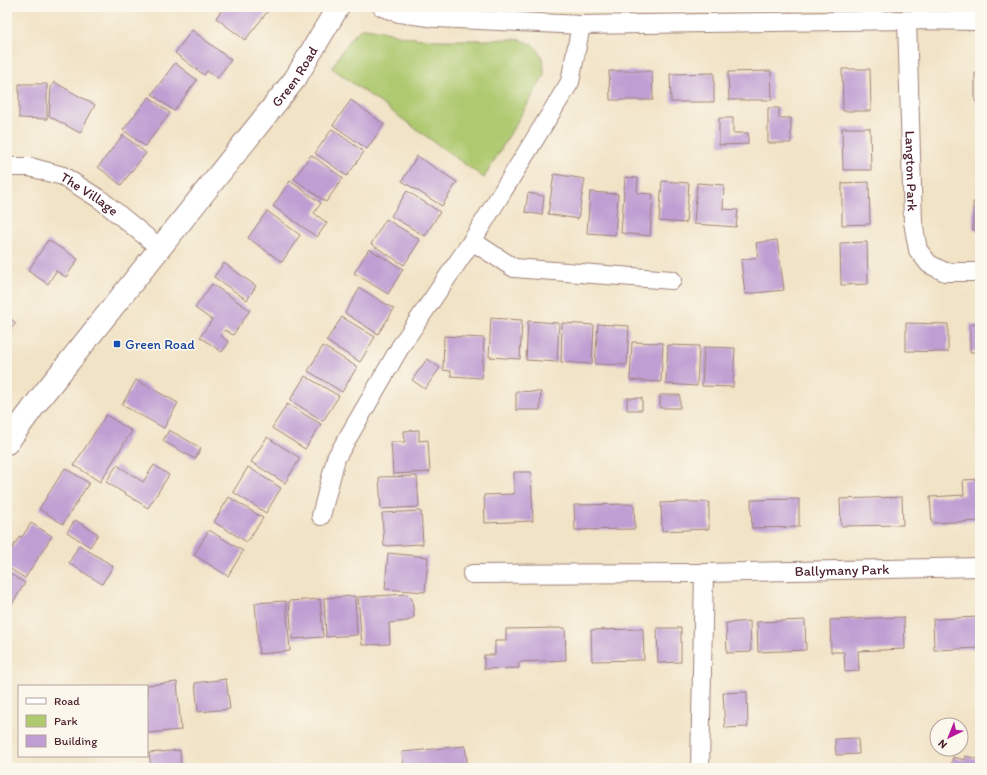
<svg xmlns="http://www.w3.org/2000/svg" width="987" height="775" font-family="Itim,sans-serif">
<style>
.green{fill:#afc96f;stroke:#7c744d}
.building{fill:#bf9fd3}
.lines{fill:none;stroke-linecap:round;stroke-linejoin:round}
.street-casing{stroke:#9e8178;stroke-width:20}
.secondary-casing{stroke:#9e8178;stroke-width:24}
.street{stroke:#fff;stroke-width:18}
.secondary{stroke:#fff;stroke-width:22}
.transit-dot{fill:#1a4fb4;stroke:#fbf7ec;stroke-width:1.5}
.labels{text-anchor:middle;stroke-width:3.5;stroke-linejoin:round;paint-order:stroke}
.street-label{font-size:14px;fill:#4a1f2b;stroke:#fbf7ec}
.transit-label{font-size:14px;fill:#164399;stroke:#fbf7ec;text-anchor:start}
</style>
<rect width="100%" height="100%" fill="#fbf7ec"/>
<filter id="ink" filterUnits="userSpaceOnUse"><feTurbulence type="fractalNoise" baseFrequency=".025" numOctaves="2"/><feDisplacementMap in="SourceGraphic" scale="8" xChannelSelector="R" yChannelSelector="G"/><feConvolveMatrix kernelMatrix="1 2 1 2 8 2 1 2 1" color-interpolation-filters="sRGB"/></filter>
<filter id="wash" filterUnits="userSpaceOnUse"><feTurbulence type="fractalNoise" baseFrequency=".012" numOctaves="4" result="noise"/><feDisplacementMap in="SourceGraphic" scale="16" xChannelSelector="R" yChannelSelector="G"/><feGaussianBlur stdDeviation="0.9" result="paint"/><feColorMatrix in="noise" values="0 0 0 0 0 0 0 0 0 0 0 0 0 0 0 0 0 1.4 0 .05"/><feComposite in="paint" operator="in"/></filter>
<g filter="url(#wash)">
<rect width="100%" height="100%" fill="#f1e3c6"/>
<path class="green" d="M363,28c18,1 33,8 51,10 21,3 43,2 64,2 14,1 38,-4 51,3 14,7 15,20 15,33l-60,102 -152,-110c9,-14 16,-31 31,-40z"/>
<g id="blocks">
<path class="building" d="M224,7h39l5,4 -23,29 -29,-22z
M192,30l39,30 -14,18 -10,-7 -3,4 -29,-22z
M175,63l22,17 -23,31 -22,-17z
M842,69h28l1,42h-28z
M609,71h43l1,29h-43z
M771,71l1,29h-43l-1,-28z
M714,73v29h-43l-1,-28z
M975,73l5,1v28l-5,-1z
M54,82l41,23 -15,28 -31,-17 2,-28z
M7,84h3v34h-3z
M19,84h28v35l-28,-1z
M149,97l21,16 -25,33 -22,-16z
M351,100l33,24 -17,25 -34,-24z
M768,108h11v10h12v25h-23z
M719,118h14v15h15v11l-29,1z
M842,128h28l1,42h-28z
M332,129l32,23 -17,24 -32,-23z
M123,135l23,18 -25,32 -23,-18z
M311,155l32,23 -17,24 -32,-23z
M417,156l40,26 -15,24 -40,-25z
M554,174l31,5 -7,40 -30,-5z
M625,177l13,1 -1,15 16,1 -3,42 -29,-3z
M290,181l31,22 -7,10 13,10 -10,14 -44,-31z
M662,181l27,2 -3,40 -27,-2z
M869,182l1,42 -28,1v-42z
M697,183l27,2 -1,24 15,1 -2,17 -42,-3z
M407,191l33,21 -15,24 -34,-20z
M590,192l28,2 -3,41 -28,-2z
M528,193l16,3 -2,19 -17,-3z
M973,202h7v28h-7z
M267,211l33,24 -18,27 -34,-24z
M386,219l34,21 -16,25 -33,-21z
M48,240l30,19 -12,18 -10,-6 -8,13 -20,-13z
M777,240l7,50 -39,4 -4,-34 17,-3 -2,-14z
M867,242l1,42 -27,1 -1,-42z
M369,249l34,20 -15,25 -34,-21z
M224,263l32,23 -9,14 -33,-23z
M212,284l38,26 -17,25 -8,-5 -4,6 8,6 -7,10 -22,-15 12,-17 -17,-12z
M360,288l34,21 -16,25 -33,-21z
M7,316l9,7 -9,11z
M342,317l33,20 -15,25 -34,-21z
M491,318l31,2 -2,39 -31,-2z
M528,321l31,2 -2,39 -31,-2z
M562,323l32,2 -2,39 -31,-2z
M906,323l42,1v28l-42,-1z
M598,324l31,2 -2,39 -32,-1z
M970,324l10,1v27h-10z
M444,336l40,2 -2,40 -31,-2v-5l-8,-1z
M632,342l31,1 -2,39 -31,-2z
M668,345l31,1 -2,40 -31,-2z
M323,346l34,21 -15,25 -34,-21z
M704,347l31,1 -2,39 -31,-1z
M427,359l13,9 -15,21 -13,-9z
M305,376l34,20 -16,25 -33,-21z
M136,380l42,23 -14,25 -42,-23z
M516,391l25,1 -1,18h-24z
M660,395h20v13h-20z
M627,398h15v12h-15z
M287,404l34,20 -16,25 -33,-21z
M106,415l26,16 -32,51 -26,-17z
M169,430l32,18 -6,11 -32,-18z
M419,430v11l9,-1 2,32 -37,2 -2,-32h14l-1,-11z
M267,437l33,21 -15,25 -34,-21z
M117,465l26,17 11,-17 15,10 -21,33 -42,-26z
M248,467l33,21 -15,25 -33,-21z
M65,468l24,15 -26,41 -24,-15z
M514,472h17l2,49 -48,2 -1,-28 30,-1z
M417,476l2,31 -38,2 -2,-32z
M980,479v42l-48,2 -2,-26 34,-2 -1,-15z
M229,497l34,21 -16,24 -33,-20z
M902,497l1,28 -62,1 -1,-27z
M799,499v28l-47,1 -1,-28z
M685,502h24v27l-47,2 -1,-28z
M634,504l1,25 -60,1 -1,-25z
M421,511l2,33 -39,2 -2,-33z
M75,520l23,14 -8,13 -23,-15z
M31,523l21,13 -27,42 -18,-11v-11l13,-20 2,1z
M209,530l34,21 -15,25 -34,-21z
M79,545l34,21 -11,18 -33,-21z
M388,553l40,4 -3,35 -40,-3z
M7,572l18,11 -18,29z
M407,594l5,5 2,18 -6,4 -19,2 1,21 -28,1 -4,-48z
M355,596l2,39 -31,2 -2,-39z
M320,599l3,38 -31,2 -3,-38z
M286,601l4,50 -31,3 -4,-51z
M904,617l1,32 -47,2 1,20 -14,1 -1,-20h-13l-1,-32z
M980,617v31l-46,2 -1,-31z
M805,620l1,30 -48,2 -1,-30z
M750,621l1,31 -24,1 -1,-30z
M565,628l1,32 -47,2v6l-35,1v-14h11v-14h11v-12z
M657,628h24v34l-23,1z
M643,629l1,31 -52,1 -1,-31z
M226,679l4,30 -32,3 -3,-29z
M177,682l4,48 -34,3v-48z
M747,692l1,35 -23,1 -2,-35z
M858,738l1,16 -23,1 -1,-16z
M465,746l3,22h-64l-2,-16z
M180,750l1,18h-30l-2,-15z
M966,756l14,4v8h-29l2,-11 12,3z"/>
</g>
</g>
<g filter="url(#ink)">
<use href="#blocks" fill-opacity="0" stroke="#9e8178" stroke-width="1"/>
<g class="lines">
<defs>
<g id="street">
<path d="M382,7l17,6 37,5 145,7 326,-5 73,1"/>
<path id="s1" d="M907,20l6,202 5,28 11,14 16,8h35"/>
<path id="s2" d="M7,167h23l33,9 38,24 59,48"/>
<path d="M472,241l42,27 158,12"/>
<path d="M321,516l15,-58 66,-114 70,-103 98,-159 11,-57"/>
<path id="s3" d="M472,574l232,-1 276,-6"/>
<path d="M700,768l4,-195"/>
</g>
<g id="secondary">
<path id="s4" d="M7,443l34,-46 254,-318 43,-72"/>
</g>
</defs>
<use href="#street" class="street-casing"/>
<use href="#secondary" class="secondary-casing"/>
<use href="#street" class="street"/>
<use href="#secondary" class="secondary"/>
</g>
</g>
<rect class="transit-dot" x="113" y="340" width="8" height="8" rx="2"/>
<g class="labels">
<g class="street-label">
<text dy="5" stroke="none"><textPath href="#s4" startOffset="466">Green Road</textPath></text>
<text dy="5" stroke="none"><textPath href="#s1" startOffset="151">Langton Park</textPath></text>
<text dy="5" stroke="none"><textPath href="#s2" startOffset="89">The Village</textPath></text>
<text dy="5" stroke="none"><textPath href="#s3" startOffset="370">Ballymany Park</textPath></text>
</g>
<g class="transit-label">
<text x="125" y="349">Green Road</text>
</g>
</g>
<rect width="987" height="775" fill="none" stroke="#fbf7ec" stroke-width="24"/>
<rect x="18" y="685" width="130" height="72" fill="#fbf7ec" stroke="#b4a19f"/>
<rect x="26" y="698" width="20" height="6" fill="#ffffff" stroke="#b4a19f"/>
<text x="54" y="705" font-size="12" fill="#4a1f2b">Road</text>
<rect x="26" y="715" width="20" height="12" fill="#afc96f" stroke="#b4a19f"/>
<text x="54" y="725" font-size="12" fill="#4a1f2b">Park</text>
<rect x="26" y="735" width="20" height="12" fill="#bf9fd3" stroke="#b4a19f"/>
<text x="54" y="745" font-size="12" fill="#4a1f2b">Building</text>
<g transform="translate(949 737) rotate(223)"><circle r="19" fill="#fbf7ec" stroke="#b4a19f"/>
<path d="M0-3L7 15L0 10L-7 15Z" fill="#b5179e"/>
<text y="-6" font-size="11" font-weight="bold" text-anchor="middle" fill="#4a1f2b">N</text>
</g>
</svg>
